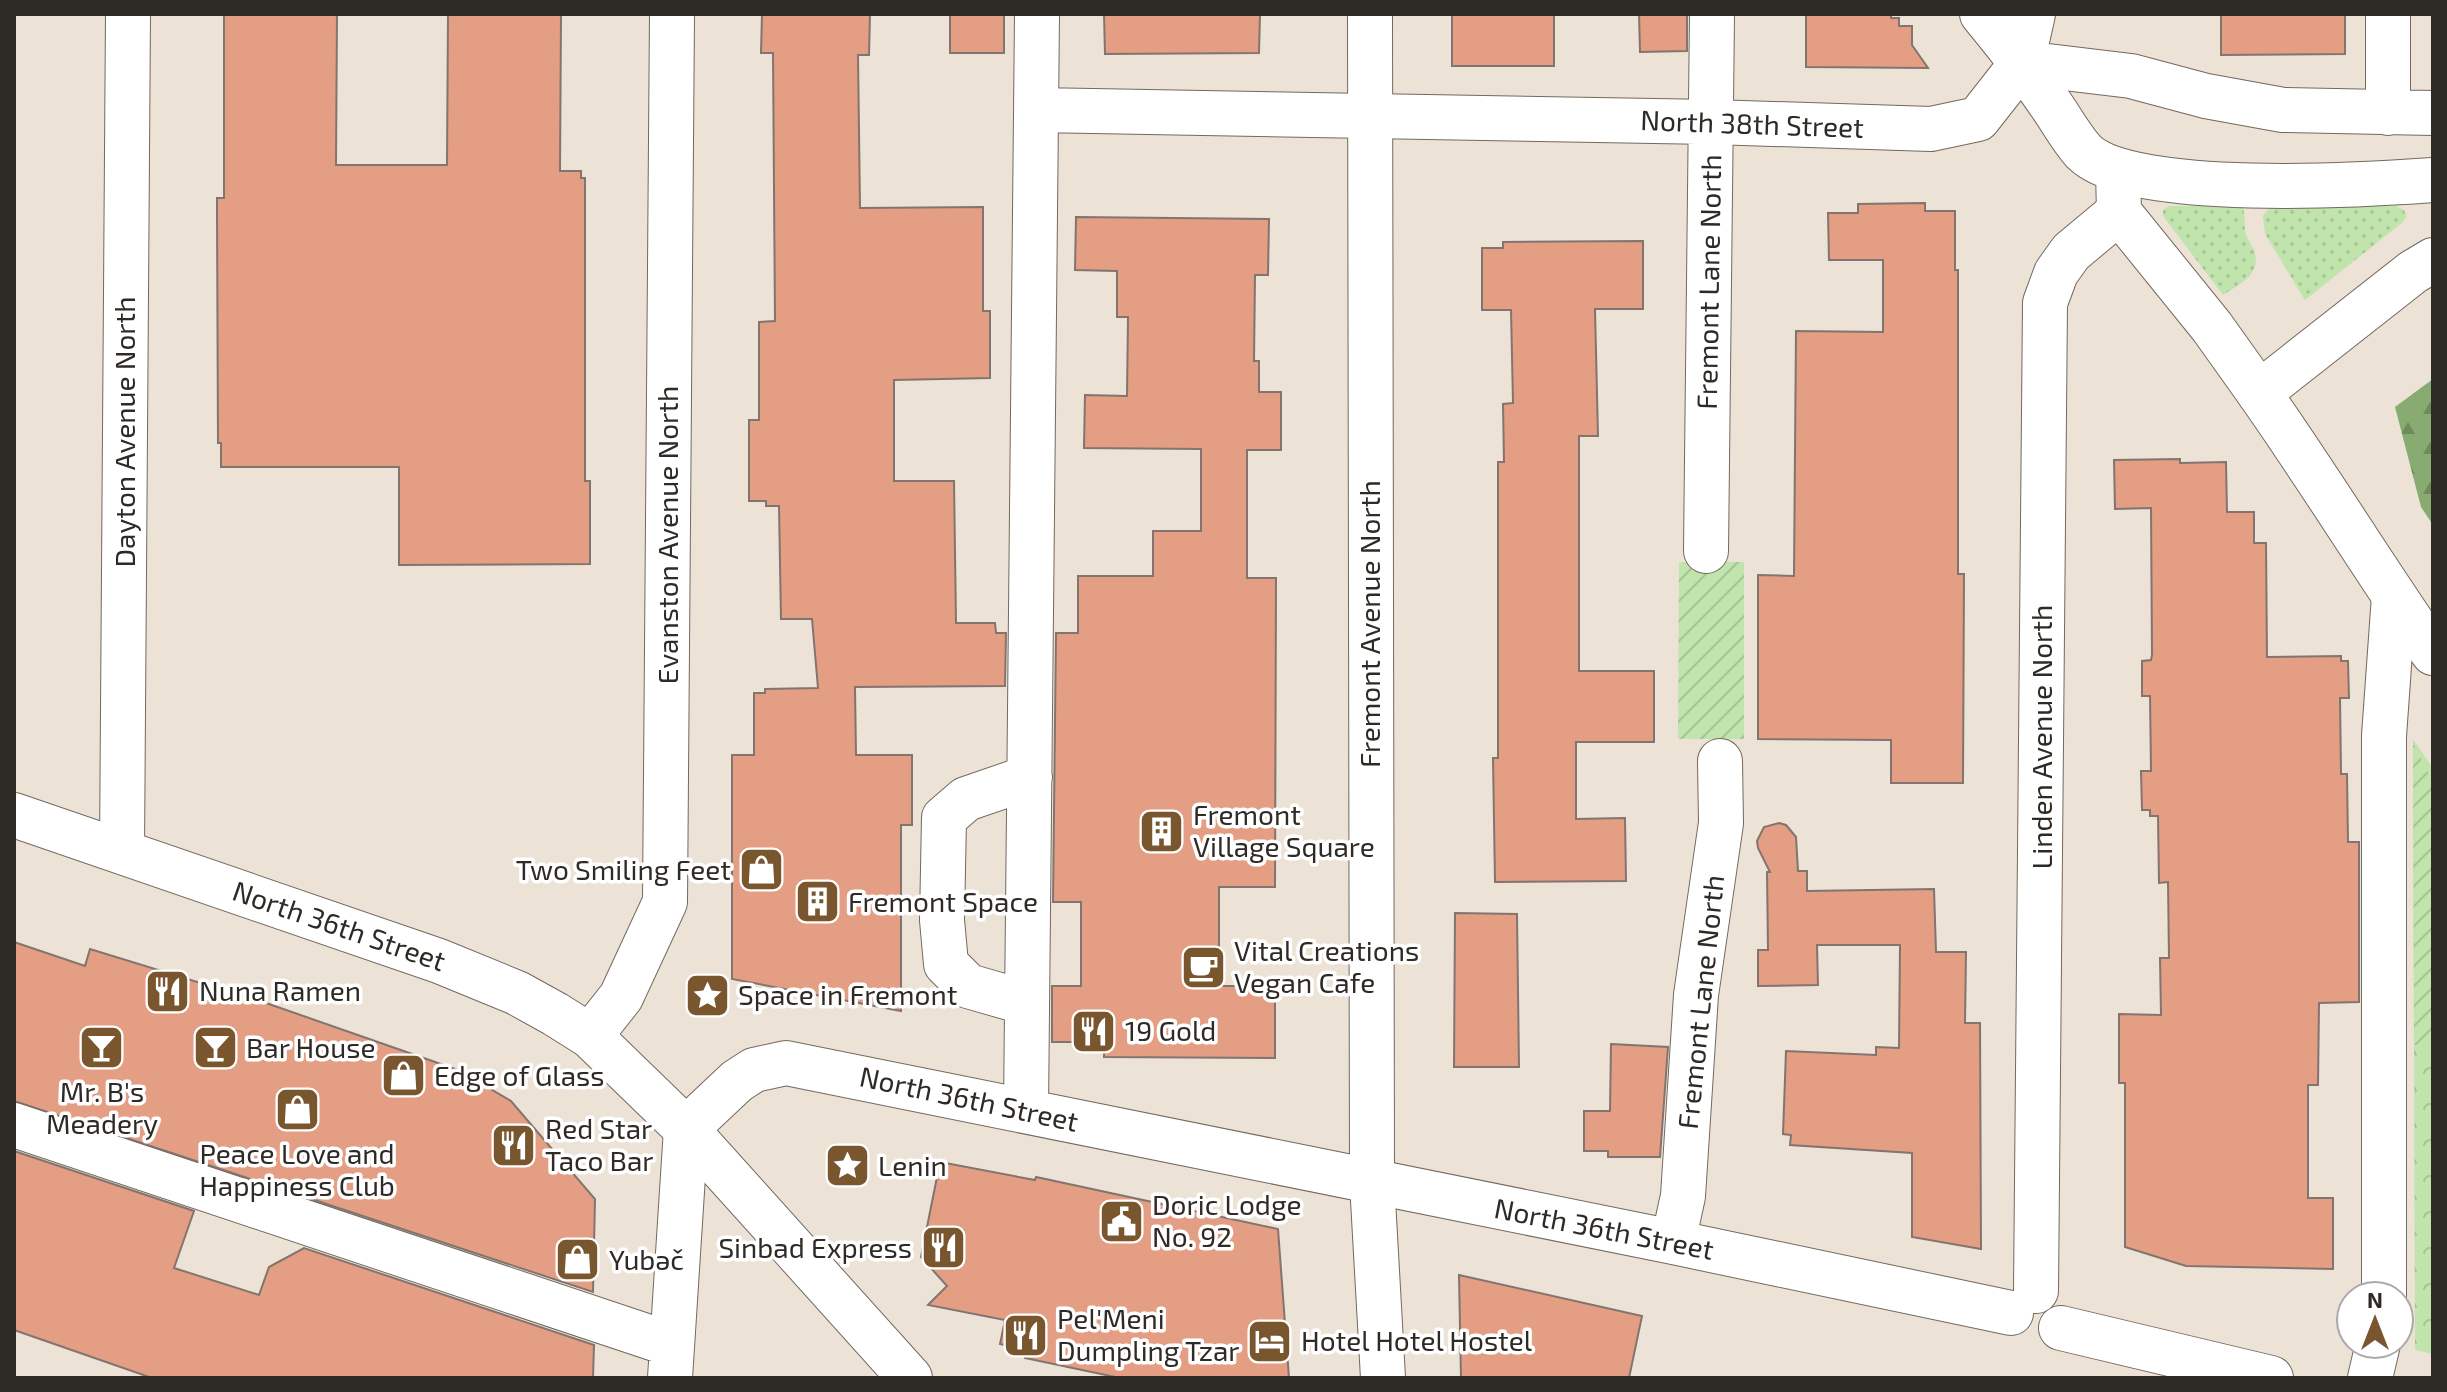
<svg xmlns="http://www.w3.org/2000/svg" width="2447" height="1392" font-family="'Exo 2',sans-serif">
<style>
.grass{fill:url(#grass-dots)}
.forest{fill:url(#forest-firs)}
.park{fill:url(#park-crowns)}
.garden{fill:url(#garden-furrows)}
.building{fill:#e49e84;stroke:#82746e;stroke-width:2}
.lines{fill:none;stroke-linecap:round;stroke-linejoin:round}
.minor-casing{stroke:#73695f;stroke-width:46}
.major-casing{stroke:#73695f;stroke-width:46}
.highway-casing{stroke:#73695f;stroke-width:46}
.minor{stroke:#fff;stroke-width:44}
.major{stroke:#fff;stroke-width:44}
.highway{stroke:#fff;stroke-width:44}
.labels{text-anchor:middle;stroke-width:7;stroke-linejoin:round;paint-order:stroke}
.street-label{font-size:28px;fill:#2e2a25;stroke:#fff}
.poi-label{font-size:28px;fill:#2e2a25;stroke:#fff;text-anchor:start}
</style>
<defs>
<pattern id="grass-dots" width="8" height="8" patternUnits="userSpaceOnUse" patternTransform="scale(2)"><rect width="8" height="8" fill="#c0e4ab"/><path d="M2 2h.1M6 6h.1" fill="none" stroke="#a5c493" stroke-width="1.8" stroke-linecap="round"/></pattern>
<pattern id="forest-firs" width="22" height="20" patternUnits="userSpaceOnUse" patternTransform="scale(2)"><rect width="22" height="20" fill="#87ab70"/><path d="M5 1l3.5 6h-7zM16 11l3.5 6h-7z" fill="#6f8b5c"/></pattern>
<pattern id="park-crowns" width="20" height="18" patternUnits="userSpaceOnUse" patternTransform="scale(2)"><rect width="20" height="18" fill="#c0e4ab"/><path d="M2 6a3 3 0 1 1 6 0M12 15a3 3 0 1 1 6 0" fill="none" stroke="#a5c493"/></pattern>
<pattern id="garden-furrows" width="10" height="10" patternUnits="userSpaceOnUse" patternTransform="scale(2)"><rect width="10" height="10" fill="#c0e4ab"/><path d="M-1 1l2-2M0 10L10 0M9 11l2-2" fill="none" stroke="#a5c493"/></pattern>
</defs>
<rect width="100%" height="100%" fill="#ede2d6"/>
<path class="grass" d="M2272,205l124,1 8,4 2,6 -3,6 -98,78 -40,-66 -2,-18z
M2169,206h73c4,9 2,15 3,25 1,6 5,11 8,17 11,25 -12,35 -30,47l-60,-79v-6z"/>
<path class="forest" d="M2433,379v146l-12,-18 -26,-100z"/>
<path class="park" d="M2413,739l20,29v586l-18,-4z"/>
<path class="garden" d="M1679,562h65v177h-66z
M2413,743l20,39v262l-19,1z"/>
<path class="building" d="M224,14h113l-1,151h111l1,-151h113l-1,157h21v7h4v303h5v83l-191,1v-98h-178v-24h-3l-1,-233v-12h7z
M762,14h108l-1,41h-11l2,153 123,-1v104h7v67l-96,2v101h60l2,142h39l1,10h10l-1,53 -150,1 1,68h56v70h-11v186l-169,-32v-224h22v-62h11v-4l53,-1 -6,-69h-31l-2,-113h-13v-5h-17v-81h10v-98l16,-1 -2,-268h-12z
M950,14h54v39h-54z
M1104,14h156l-1,39 -154,1z
M1452,14h102v52h-102z
M1639,14h48v37l-47,1z
M1806,14h85v4h8v8h13v19l16,23 -122,-1z
M2221,14h124v40l-124,1z
M1925,203v8h30v59h3v304h6l-1,209h-72v-43l-133,-1v-164l36,1 2,-245 87,1v-72h-54l-1,-47h30v-9z
M1076,217l193,2 -1,56h-13l-1,86h5v31h22v58h-34v128h29l-1,309h-56v99h56v72l-171,-1v-15h-52v-56h29v-84h-28l3,-269h22v-57h75v-45h48v-82l-117,-1 1,-53 42,1 1,-79h-11v-46l-42,-1z
M1643,241v68h-48l3,127h-19v235h75v71h-78v77l49,-1 1,63 -131,1 -2,-124h5v-296h6l-1,-58 10,-1 -2,-93h-29v-62h21v-6z
M2180,459v4l46,-1 1,50h27v31h12l1,114 74,-1v5h7l1,37h-9l1,76h6l1,68h11v160l-40,1 -1,82h-10v113h25v71l-147,-3 -61,-19v-164h-6v-69l42,1 -1,-57h9l-1,-76 -9,1 -1,-67h-8v-6h-8l-1,-39h10l-1,-75h-8v-35l9,-1 1,-5 -1,-147 -36,1 -1,-49z
M1779,823l7,2 10,12 2,34h9v20l127,-2 2,63h30l-1,71h15l1,226 -69,-12v-84l-122,-8 1,-10 -8,-1 3,-83 90,4v-8l23,1 1,-103h-83l1,40 -60,1v-36h10l-1,-78h3l-12,-24 -1,-7 7,-14z
M1455,913l62,1 2,153h-65z
M14,942l71,24 5,-17 179,55 189,66 53,31 84,98 -2,93 -579,-191z
M1611,1044l57,3 -8,110h-52v-6h-24v-40h26z
M14,1151l180,60 -20,57 85,27 10,-28 35,-19 290,97 -1,33h-441l-138,-48z
M940,1162l95,18 1,-3 242,52 11,149h-169l-95,-20 2,-8 -27,-6 5,-24 -77,-15 19,-19 -26,-29z
M1459,1275l183,41 -13,62h-168z"/>
<g class="lines">
<defs>
<path id="minor" d="M2022,63l109,13 75,20 77,14 150,3
M1037,110l675,12 219,7 47,-10 44,-56 11,-49
M2388,113v-99
M1706,551l6,-537
M122,851l6,-837
M1027,1003l-59,-17 -22,-22 -4,-44 2,-102 22,-19 64,-22
M590,1036l31,-39 44,-95 7,-888
M1026,1110l11,-1096
M14,1125l656,219
M1673,1242l10,-46 13,-201 25,-172 -1,-62
M2036,1291l9,-988 11,-30 15,-21 48,-40
M2384,1296v-560l10,-140
M2061,1328l210,50
M670,1378l16,-249 51,-48 17,-11 32,-7 887,179 338,71
M2370,1378l8,-34"/>
<path id="major" d="M1370,14l2,1168 11,196
M1982,14c24,29 46,57 67,88 11,15 22,36 35,50 47,47 280,33 349,28
M2118,172l1,40 93,115 47,66 154,-121 20,-12
M14,815l425,146 78,32 38,21 35,22 96,93 224,249"/>
<path id="highway" d="M2259,393c60,85 114,174 174,260"/>
</defs>
<use href="#minor" class="minor-casing"/>
<use href="#major" class="major-casing"/>
<use href="#highway" class="highway-casing"/>
<use href="#minor" class="minor"/>
<use href="#major" class="major"/>
<use href="#highway" class="highway"/>
</g>
<defs>
<symbol id="building-square" viewBox="-11 -11 22 22"><rect x="-9" y="-9" width="18" height="18" rx="4" fill="#79562e" stroke="#fff"/><path d="M-4-6H4V6H1V3H-1V6H-4ZM-2.5-4.3h1.7v1.8h-1.7ZM.8-4.3h1.7v1.8H.8ZM-2.5-1h1.7V.8h-1.7ZM.8-1h1.7V.8H.8Z" fill="#fff"/></symbol>
<symbol id="shop-square" viewBox="-11 -11 22 22"><rect x="-9" y="-9" width="18" height="18" rx="4" fill="#79562e" stroke="#fff"/><path d="M-5-2.5h2.3a2.7 3.5 0 0 1 5.4 0H5L5.5 6h-11ZM-1.5-2.5h3a1.5 2.3 0 0 0-3 0Z" fill="#fff"/></symbol>
<symbol id="cafe-square" viewBox="-11 -11 22 22"><rect x="-9" y="-9" width="18" height="18" rx="4" fill="#79562e" stroke="#fff"/><path d="M-5.5-4.5H6V0H3Q3 3.5 0 3.5H-2.5Q-5.5 3.5-5.5 0ZM3-3.2v2h1.7v-2ZM-6 4.5H4V6H-6Z" fill="#fff"/></symbol>
<symbol id="restaurant-square" viewBox="-11 -11 22 22"><rect x="-9" y="-9" width="18" height="18" rx="4" fill="#79562e" stroke="#fff"/><path d="M-5-6h1v4h1v-4h1v4h1v-4h1v5L-1.5 .5V6h-2V.5L-5-1ZM5-6V6H3V1.5H1.5Q1.5-4 5-6Z" fill="#fff"/></symbol>
<symbol id="sight-square" viewBox="-11 -11 22 22"><rect x="-9" y="-9" width="18" height="18" rx="4" fill="#79562e" stroke="#fff"/><path d="M0-6L1.8-2.2L6-1.7L2.9 1.2L3.7 5.4L0 3.3L-3.7 5.4L-2.9 1.2L-6-1.7L-1.8-2.2Z" fill="#fff"/></symbol>
<symbol id="bar-square" viewBox="-11 -11 22 22"><rect x="-9" y="-9" width="18" height="18" rx="4" fill="#79562e" stroke="#fff"/><path d="M-6-5H6L.8 .8V4.5H3.5V6h-7V4.5H-.8V.8Z" fill="#fff"/></symbol>
<symbol id="civic-square" viewBox="-11 -11 22 22"><rect x="-9" y="-9" width="18" height="18" rx="4" fill="#79562e" stroke="#fff"/><path d="M-.6-6.5H3V-4.5H.6V-3L4-1V1h2V6H-6V1h2V-1L-.6-3ZM-1.2 2.5V6h2.4V2.5Z" fill="#fff"/></symbol>
<symbol id="hotel-square" viewBox="-11 -11 22 22"><rect x="-9" y="-9" width="18" height="18" rx="4" fill="#79562e" stroke="#fff"/><path d="M-6-4.5h1.5V1H6V5H4.5V3h-9V5H-6ZM-4 0a1.8 1.8 0 1 1 3.6 0ZM.5 0V-2.5h3Q6-2.5 6 0Z" fill="#fff"/></symbol>
</defs>
<g fill-rule="evenodd">
<use href="#building-square" x="1136" y="806" width="51" height="51"/>
<use href="#shop-square" x="736" y="844" width="51" height="51"/>
<use href="#building-square" x="792" y="876" width="51" height="51"/>
<use href="#cafe-square" x="1178" y="942" width="51" height="51"/>
<use href="#restaurant-square" x="142" y="966" width="51" height="51"/>
<use href="#sight-square" x="682" y="970" width="51" height="51"/>
<use href="#restaurant-square" x="1068" y="1006" width="51" height="51"/>
<use href="#bar-square" x="76" y="1022" width="51" height="51"/>
<use href="#bar-square" x="190" y="1022" width="51" height="51"/>
<use href="#shop-square" x="378" y="1050" width="51" height="51"/>
<use href="#shop-square" x="272" y="1084" width="51" height="51"/>
<use href="#restaurant-square" x="488" y="1120" width="51" height="51"/>
<use href="#sight-square" x="822" y="1140" width="51" height="51"/>
<use href="#civic-square" x="1096" y="1196" width="51" height="51"/>
<use href="#restaurant-square" x="918" y="1222" width="51" height="51"/>
<use href="#shop-square" x="552" y="1234" width="51" height="51"/>
<use href="#restaurant-square" x="1000" y="1310" width="51" height="51"/>
<use href="#hotel-square" x="1244" y="1316" width="51" height="51"/>
</g>
<g class="labels">
<g class="street-label">
<text transform="translate(1752 124) rotate(2)" y="10">North 38th Street</text>
<text transform="translate(1709 282) rotate(-89)" y="10">Fremont Lane North</text>
<text transform="translate(125 432) rotate(-90)" y="10">Dayton Avenue North</text>
<text transform="translate(668 535) rotate(-90)" y="10">Evanston Avenue North</text>
<text transform="translate(1370 624) rotate(-90)" y="10">Fremont Avenue North</text>
<text transform="translate(2042 737) rotate(-90)" y="10">Linden Avenue North</text>
<text transform="translate(339 926) rotate(19)" y="10">North 36th Street</text>
<text transform="translate(1701 1002) rotate(-84)" y="10">Fremont Lane North</text>
<text transform="translate(969 1099) rotate(12)" y="10">North 36th Street</text>
<text transform="translate(1604 1229) rotate(11)" y="10">North 36th Street</text>
</g>
<g class="poi-label">
<text x="1193" y="825">Fremont<tspan x="1193" dy="32">Village Square</tspan></text>
<text x="731" y="880" text-anchor="end">Two Smiling Feet</text>
<text x="848" y="912">Fremont Space</text>
<text x="1234" y="961">Vital Creations<tspan x="1234" dy="32">Vegan Cafe</tspan></text>
<text x="199" y="1001">Nuna Ramen</text>
<text x="738" y="1005">Space in Fremont</text>
<text x="1125" y="1041">19 Gold</text>
<text x="246" y="1058">Bar House</text>
<text x="434" y="1086">Edge of Glass</text>
<text x="102" y="1102" text-anchor="middle">Mr. B's<tspan x="102" dy="32">Meadery</tspan></text>
<text x="545" y="1139">Red Star<tspan x="545" dy="32">Taco Bar</tspan></text>
<text x="297" y="1164" text-anchor="middle">Peace Love and<tspan x="297" dy="32">Happiness Club</tspan></text>
<text x="878" y="1176">Lenin</text>
<text x="1152" y="1215">Doric Lodge<tspan x="1152" dy="32">No. 92</tspan></text>
<text x="912" y="1258" text-anchor="end">Sinbad Express</text>
<text x="609" y="1270">Yubəč</text>
<text x="1057" y="1329">Pel'Meni<tspan x="1057" dy="32">Dumpling Tzar</tspan></text>
<text x="1301" y="1351">Hotel Hotel Hostel</text>
</g>
</g>
<rect width="2447" height="1392" fill="none" stroke="#2e2a25" stroke-width="32"/>
<g transform="translate(2375 1320)"><circle r="38" fill="#ffffff" stroke="#abaaa8" stroke-width="2"/>
<path d="M0-6L14 30L0 20L-14 30Z" fill="#79562e"/>
<text y="-12" font-size="22" font-weight="bold" text-anchor="middle" fill="#2e2a25">N</text>
</g>
</svg>
